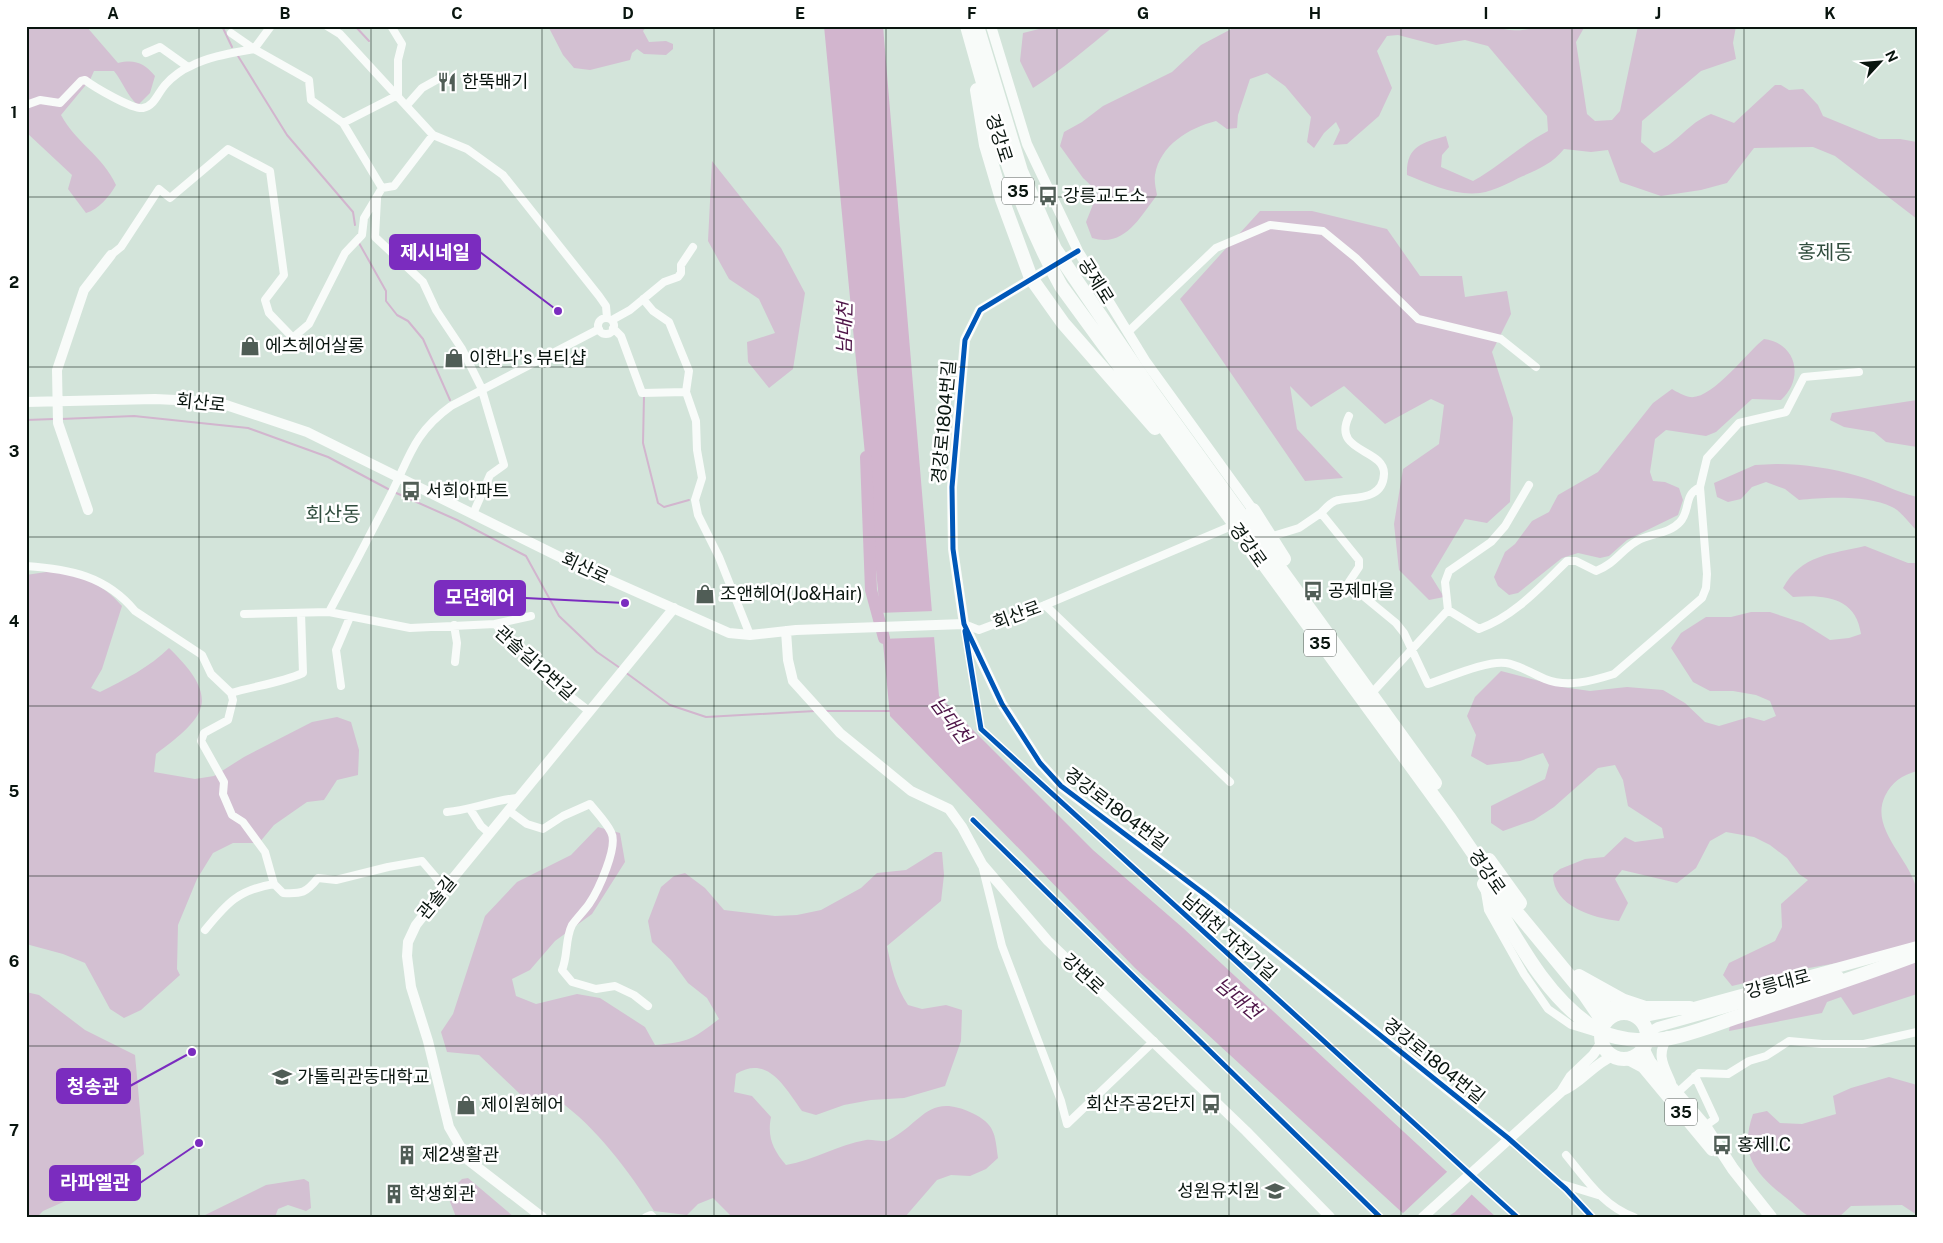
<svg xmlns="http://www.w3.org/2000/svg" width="1943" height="1243" font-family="'Public Sans','Noto Sans KR',sans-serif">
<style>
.forest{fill:#d3c0d2}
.water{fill:#d2b5ce}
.pier{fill:#d3e4da}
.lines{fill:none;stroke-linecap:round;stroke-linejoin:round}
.stream{stroke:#d2b5ce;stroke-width:2}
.river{stroke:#d2b5ce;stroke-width:12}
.minor{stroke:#f8fbf9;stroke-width:8}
.tertiary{stroke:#f8fbf9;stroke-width:10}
.primary{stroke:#f8fbf9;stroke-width:12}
.trunk{stroke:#f8fbf9;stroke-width:14}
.cycleway-casing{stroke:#fff;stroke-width:8}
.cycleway{stroke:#0057b8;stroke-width:5}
.grid{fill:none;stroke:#09150f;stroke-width:1;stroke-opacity:0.55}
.labels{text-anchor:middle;stroke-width:5;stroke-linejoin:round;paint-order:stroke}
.shield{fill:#fff;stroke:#535b57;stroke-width:1}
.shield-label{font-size:16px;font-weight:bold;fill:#09150f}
.poi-label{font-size:18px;fill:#09150f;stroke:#fff;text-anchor:start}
.street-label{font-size:18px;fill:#09150f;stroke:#fff}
.water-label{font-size:19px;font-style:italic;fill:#4d1447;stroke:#fff}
.quarter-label{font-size:20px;fill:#314d3e;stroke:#fff}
.leader{fill:none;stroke:#7b2cbf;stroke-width:2}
.callout-dot{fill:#7b2cbf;stroke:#fff;stroke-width:2}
.callout{fill:#7b2cbf;stroke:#7b2cbf;stroke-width:2}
.callout-label{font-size:19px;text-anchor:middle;font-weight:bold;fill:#fff}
.neatline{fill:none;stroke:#09150f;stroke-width:2}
.grid-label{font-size:16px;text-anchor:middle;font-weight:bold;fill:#09150f}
</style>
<rect width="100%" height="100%" fill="#d3e4da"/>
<path class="forest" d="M26,26h60l32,37c17,-4 26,0 37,13l-5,17 -12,12c-11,-9 -15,-23 -24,-34h-20l-4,9 -29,35c15,28 41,40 55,70 -7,12 -17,24 -30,28l-18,-24 4,-14 -45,-42 2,-23 -3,-6z
M548,26h99l-4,5 6,11 17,-1 7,3v5l-7,6 -22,-1 -7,-5 -5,4 -2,7 -40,10 -16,-2 -11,-13z
M1051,26h63c-27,22 -52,44 -81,62l-13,-27 3,-28z
M1237,26h258c17,8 32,3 50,0 12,-2 27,0 40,0l-9,16 11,72 8,7 17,-1 8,-9 18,-85h98l-3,17 3,16 -35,12 -59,50 -1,21 13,11c22,-8 35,-31 57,-39l23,9 41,-38h6l8,5 14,-1 15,16 5,11 56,23h21l17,3v77l-82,-63 -22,-9 -59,1 -27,35 -26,7 -40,6 -41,-14 -12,-32 -17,2 -27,-3c-11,14 -25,20 -41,27 -13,6 -28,15 -43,17 -25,3 -51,-9 -73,-18 -1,-29 15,-32 39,-39l3,11 -7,8 -1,12 32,14c27,-15 48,-36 75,-50l-1,-15 -59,-70 -23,-6 -29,5 -38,-10 -11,1 -10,15 15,37 -13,28 -32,28 -14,1 7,-15 -4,-8 -12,11 -10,15 -7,-6 4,-25 -26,-31 -18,-13 -17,6 -12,36 -1,13 -10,1 -11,-8c-27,7 -56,24 -61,54 -1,6 1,14 2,20 -17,22 -32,53 -65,43l-6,-16 12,-30 -15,-14 -23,-32 4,-14 18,-10 21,-16 69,-34 29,-27z
M712,161l69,87 24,45 -12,76 -24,19 -21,-26 -1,-20 28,-9 -16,-34 -30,-20 -21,-38z
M1260,211h52l75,18 33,47h42l3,21 42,-6 4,23 -19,38 21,66 -3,84 -23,21 -22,-4 -34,57 13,21 -15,3 -30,-30 -5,-46 9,-55 36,-25 5,-39 -13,-6 -46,25 -41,-38 -33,21 -21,-21 7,43 46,49 -38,3 -125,-182z
M1764,339c32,4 41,39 17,61l-29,-1 -36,33 -10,4 -40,-6 -11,9 -5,33 3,9 12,1 14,6 4,12 -5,15 -51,25 -18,16 -9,2 -22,-5 -16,5 -44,35 -9,2 -11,-9 -4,-9 11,-25 10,-8 17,-23 17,-9 9,-17 40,-23 55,-69 19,-14c5,3 12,7 18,8 22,3 57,-45 74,-58z
M1917,400v47l-31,-5 -12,-10 -30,-5 -14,-7 2,-7z
M1776,464c27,0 55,4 82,12 20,5 37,16 59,21v34c-7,-7 -16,-20 -25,-24 -24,-12 -67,-10 -93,-7l-14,-11 -19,-7 -14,5 -11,12 -13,3 -11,-5 -3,-14 41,-18z
M1865,546l43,17h9v208c-15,4 -25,11 -32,25 -16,33 26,63 32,95 3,18 0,40 0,58l-114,20 -71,17 -9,-11 6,-12 46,-22 7,-14 -1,-23 27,-24 -9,-6 -12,-16 -17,-13 -16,-8 -28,-5 -16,9 -14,27 -19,15 -55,-13 -7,9 13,24 -9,18c-26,-3 -66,-15 -66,-46l7,-6 25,-10 19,-2 21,-20 10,5 29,-4 -2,-10 -34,-22 -5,-26 -8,-15 -17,3 -44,39 -20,13 -31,11 -12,-8v-17l54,-27 4,-14 -6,-12 -23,8 -33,4 -16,-9 5,-21 -9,-19 8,-19 26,-26 61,16 28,4 37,-4 36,3 22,13 20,19 14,4 30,-9 15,4 12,-5 -6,-15 -14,-6 -23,-4h-23l-17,-9 -22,-34 10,-15 25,-16h25l20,-5h19l33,11 27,17 19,-2 12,-4c-5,-37 -37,-40 -68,-37l-10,-9c18,-33 48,-34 82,-42z
M53,571c30,6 48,11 69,35l-20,63 -11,19 9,4c24,-12 50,-25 69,-44 14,14 40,39 31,62 -5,15 -31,34 -44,44l-2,18 41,7 19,-3 30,-19 68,-35 25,-5 14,5 8,28 -1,25 -21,5 -13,20 -17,2 -33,23 -15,18h-26l-20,10 -16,26 -19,46 -1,44 3,6 -39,35 -17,8 -14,-9 -25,-46 -22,-9 -37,-10v-369z
M598,827l22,6 5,29 -33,52 -37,27 -25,29 -18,9 4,17 20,8 41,-10 23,4 45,29 10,18c34,-3 38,-6 64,-26l-12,-21 -19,-15 -17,-23 -19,-18 -4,-21 13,-34 13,-11 11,-3 20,15 19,22 51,6 22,-1 24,-5 40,-22 16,-15 29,-3 29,-18h7l2,23 -3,26 -54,45c4,21 9,41 21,59l14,4 24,-4 16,5 -1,31 -16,45 -41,12 -33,2 -27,5 -28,10 -14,-4c-17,-23 -34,-57 -66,-37l-2,18 18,4 19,21c-4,20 2,33 15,48 28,-5 52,-20 80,-25 7,-1 17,3 23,0 33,-17 39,-48 83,-27 23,11 23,21 26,45l-12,11 -16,7 -19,-1 -14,5 -32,37h-173l-19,-19 -15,6 -11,11 -33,-4c-25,-40 -58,-84 -96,-111l-21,5 -16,-10 -42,-40 -32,-3 -6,-20 12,-18 32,-98 32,-34 54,-27z
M1917,962v32l-64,21 -12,-18 -14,5 -5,11 -93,18 1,-6 88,-35z
M26,992l13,3 46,35 50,25 9,99 -38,29 -63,28 -6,6h-11z
M1889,1077l28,8v130l-15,-10 -51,1 -12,11c-8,0 -18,1 -27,0 -7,-1 -16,-11 -22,-16 -33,-26 -52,-44 -37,-87l14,-3 13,12 22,1 34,-10 -3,-18 18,-8z
M468,1178l46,39h-58l-9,-23 15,-15z
M304,1179l5,3 2,26 -5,3 -18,-6 -10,4 -3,8h-74l65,-32z"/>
<path class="water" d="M824,26h59l56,670 154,154 90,78 313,289h-89l-272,-249 -245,-252z"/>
<path class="pier" d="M935,611l2,26 -57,2 -3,-26z
M1449,1170l25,22 -19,20 -8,5h-43l-3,-2z"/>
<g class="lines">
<path class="stream" d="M222,26l10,21
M355,26l14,15
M238,56l49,79 66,77 2,13
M359,243l27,48v10l11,14 11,6 15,18 27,61
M644,396l-1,47 15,60 6,4 25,-7
M61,419l73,-3 114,12 80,29 62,33
M26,420l28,-1
M394,492l63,28 69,36 33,60 38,36 23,16
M625,672l45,33 36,12 109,-6
M825,711h65"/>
<path class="river" d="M866,457l5,133 13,48"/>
<path class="minor" d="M327,26l13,8 93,101 34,14 36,26 96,121 7,10 1,12
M391,26l11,18 -4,16v35
M231,33l23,16 55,31 2,20 32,23
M146,53l14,-6 28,20
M26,105l14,-5 20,3 21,-22 4,-1c9,7 48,30 58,28 12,-2 15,-16 23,-24 6,-7 17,-15 25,-18 19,-10 42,-13 63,-17l17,-23
M407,105l15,-17 18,-10
M382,188l12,-2 39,-51
M377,199l-2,38 48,45 13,28 26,39 19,38 23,78 -14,10 -17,39
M111,255l10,-8 38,-58 11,9 58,-49 42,22 14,104 -19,25 4,13 25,26
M643,299l10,12 16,11 20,49 -3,21
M598 326a8 8 0 1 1 16 0a8 8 0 1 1-16 0Z
M612,320l18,-10 34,-28 14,-5 3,-4v-8l12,-18
M613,328l8,8 21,57 44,-1 10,29 1,29 5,28 -7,22 3,15 21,42 31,78
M1128,332l88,-84 54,-23 53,6 33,27 62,61 83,20 35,28
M276,352l33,-28 36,-71 17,-18 2,-17 18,-30 -39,-65 55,-28
M1321,513c4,-4 9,-10 14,-12 17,-5 48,1 49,-27 1,-26 -53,-21 -35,-58
M1270,537l29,-9 22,-15 38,47v7l-10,15 2,4 45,37 8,10 24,51c19,-6 59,-24 78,-21 13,2 27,11 39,16 22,9 47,2 69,-5l88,-76 4,-10 1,-14 -7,-87 7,-29 32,-35 47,-11 18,-35 55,-5
M26,566c44,3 80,10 109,45l67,44 9,19 20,19
M1045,605l185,177
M1448,610l-3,-28 4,-11 42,-29 14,-16 24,-41
M329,612c20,-37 40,-75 59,-112 21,-40 24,-66 63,-94l148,-77
M244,614l85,-2 81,16 85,-4 54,56 40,31
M495,624l36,-8
M964,624l15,6 66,-25 189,-80
M454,625l3,18 -2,19
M341,686l-5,-36 14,-33
M1371,694l77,-84 31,19c36,-13 61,-42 88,-68h9l20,10c19,-7 25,-21 41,-30 14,-8 32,-7 43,-19 11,-12 3,-27 20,-35
M470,809l11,17 8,7
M508,810l19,14 16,5 20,-13 27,-12c7,9 16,18 21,28 8,14 -13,59 -22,72 -5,7 -12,14 -17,21 -7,14 -4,31 -10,45l10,12 24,7 19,-3 19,9 14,11
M447,812c24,-2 46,-12 70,-14
M982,865l20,81 59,155 6,23 87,-83
M274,884l-9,-32 -22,-30 -11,-7 -9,-21 1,-12 -23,-41 3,-8 24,-13 5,-20 -2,-7c24,-7 49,-10 72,-20l-2,-60
M1485,892l3,18 36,64 24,35 23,16 23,7
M205,930c22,-27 33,-40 69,-46l9,9c19,1 23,0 35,-15l18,2 52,-13 34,-6 23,27
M1695,1076l20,43 -10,7
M1677,1093l22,-20 29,1 21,-13 17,-5 23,-15 33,3h42l53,-12
M1508,1138l58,51 26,28
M1566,1155c19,23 38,52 68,62
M1562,1184l36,11
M646,1217l5,-2 2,2"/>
<path class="tertiary" d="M991,26l36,118 51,107 68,111 107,148
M1078,251l-98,59 -15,30 -13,147 1,62 11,75 38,80 38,59 21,23 146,110 301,242
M26,402l129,-3 62,3 90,30 269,133 153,68 21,2 46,-5 168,-6
M88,510l-30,-87 -1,-53 27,-80 27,-35
M786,631l2,29 5,21 47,52 71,58 38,18 13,18 20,37 66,77 198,190 84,86
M1639,1018l51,-10 227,-62
M1646,1034l12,-7 181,-51
M1668,1036c-12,19 -5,28 3,47
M1562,1091c20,-8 31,-27 51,-35
M542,1217l-74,-57 -19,-33 -21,-86 -17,-54 -4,-31 1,-14 8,-17 29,-37 229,-280
M1423,1217l138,-125 10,-16 22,-21 9,-13"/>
<path class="primary" d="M1643,1048l7,14 55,64 28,43 38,48
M1628,1059l15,8 69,83"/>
<path class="trunk" d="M967,26c26,92 47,175 94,260l389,533 50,73 85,103 19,28
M977,26l44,145 34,78 96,141 284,393
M977,90l9,55 16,54 29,79 32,45 92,105
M1253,510l31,49
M1489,860l31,43
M1484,884c31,51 59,111 110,144 19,12 48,14 70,11 27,-4 51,-15 76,-23 60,-20 118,-39 176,-61
M1579,976l45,25 21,7h45
M1594,994l12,13 13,6
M1601 1036a23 23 0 1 1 46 0a23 23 0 1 1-46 0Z"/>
<defs>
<path id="cycleway" d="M1078,251l-98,59 -15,30 -13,147 1,62 11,75 38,80 38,59 21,23 146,110 301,242 58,51 26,28
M965,631l16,98 536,488
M973,820l407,397"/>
</defs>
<use href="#cycleway" class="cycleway-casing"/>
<use href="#cycleway" class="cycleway"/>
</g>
<path class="grid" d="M199,26v1191M371,26v1191M542,26v1191M714,26v1191M886,26v1191M1057,26v1191M1229,26v1191M1401,26v1191M1572,26v1191M1744,26v1191M26,197h1891M26,367h1891M26,537h1891M26,706h1891M26,876h1891M26,1046h1891"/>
<defs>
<symbol id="restaurant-bare" viewBox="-9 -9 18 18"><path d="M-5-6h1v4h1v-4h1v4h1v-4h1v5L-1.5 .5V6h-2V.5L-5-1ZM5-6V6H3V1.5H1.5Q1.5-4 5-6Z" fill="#505d56" stroke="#fff" stroke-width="2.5" paint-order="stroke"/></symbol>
<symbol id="bus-bare" viewBox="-9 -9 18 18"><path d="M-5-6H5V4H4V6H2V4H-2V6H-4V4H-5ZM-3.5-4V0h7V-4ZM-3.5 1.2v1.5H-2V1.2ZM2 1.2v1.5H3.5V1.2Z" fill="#505d56" stroke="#fff" stroke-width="2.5" paint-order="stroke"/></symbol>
<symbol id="shop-bare" viewBox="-9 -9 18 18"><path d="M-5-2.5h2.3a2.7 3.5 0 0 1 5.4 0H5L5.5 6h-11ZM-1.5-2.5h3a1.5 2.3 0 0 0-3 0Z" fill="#505d56" stroke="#fff" stroke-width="2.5" paint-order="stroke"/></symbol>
<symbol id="university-bare" viewBox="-9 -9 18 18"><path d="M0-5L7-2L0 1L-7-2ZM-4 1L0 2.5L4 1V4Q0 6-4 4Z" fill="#505d56" stroke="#fff" stroke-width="2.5" paint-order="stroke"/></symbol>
<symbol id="building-bare" viewBox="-9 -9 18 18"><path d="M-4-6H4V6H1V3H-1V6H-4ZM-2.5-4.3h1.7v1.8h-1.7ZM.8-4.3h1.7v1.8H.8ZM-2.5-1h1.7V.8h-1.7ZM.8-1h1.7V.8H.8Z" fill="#505d56" stroke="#fff" stroke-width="2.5" paint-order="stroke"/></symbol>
<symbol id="school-bare" viewBox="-9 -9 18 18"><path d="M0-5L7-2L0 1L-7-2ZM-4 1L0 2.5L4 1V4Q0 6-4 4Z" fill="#505d56" stroke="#fff" stroke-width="2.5" paint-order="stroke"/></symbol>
</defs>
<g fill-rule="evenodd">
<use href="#restaurant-bare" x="433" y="68" width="28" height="28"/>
<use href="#bus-bare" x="1034" y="182" width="28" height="28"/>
<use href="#shop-bare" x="236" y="332" width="28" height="28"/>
<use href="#shop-bare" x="440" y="344" width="28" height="28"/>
<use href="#bus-bare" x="397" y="477" width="28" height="28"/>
<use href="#bus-bare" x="1299" y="577" width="28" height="28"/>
<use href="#shop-bare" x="691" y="580" width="28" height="28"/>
<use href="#university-bare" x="268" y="1063" width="28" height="28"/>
<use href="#bus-bare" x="1197" y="1090" width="28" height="28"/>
<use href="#shop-bare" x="452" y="1091" width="28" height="28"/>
<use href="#bus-bare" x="1708" y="1131" width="28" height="28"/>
<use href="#building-bare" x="393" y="1141" width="28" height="28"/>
<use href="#school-bare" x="1261" y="1177" width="28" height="28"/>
<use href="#building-bare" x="380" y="1180" width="28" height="28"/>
</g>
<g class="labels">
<g class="shield">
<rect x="1002" y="177.5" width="32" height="27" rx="4"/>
<rect x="1304" y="629.5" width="32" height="27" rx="4"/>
<rect x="1665" y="1098.5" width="32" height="27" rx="4"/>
</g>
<g class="shield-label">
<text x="1018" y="197">35</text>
<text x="1320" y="649">35</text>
<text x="1681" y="1118">35</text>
</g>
<g class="poi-label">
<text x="462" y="88">한뚝배기</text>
<text x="1063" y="202">강릉교도소</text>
<text x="265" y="352">에츠헤어살롱</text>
<text x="469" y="364">이한나's 뷰티샵</text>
<text x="426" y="497">서희아파트</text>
<text x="1328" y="597">공제마을</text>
<text x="720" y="600">조앤헤어(Jo&amp;Hair)</text>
<text x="297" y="1083">가톨릭관동대학교</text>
<text x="1196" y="1110" text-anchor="end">회산주공2단지</text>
<text x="481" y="1111">제이원헤어</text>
<text x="1737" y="1151">홍제I.C</text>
<text x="422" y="1161">제2생활관</text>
<text x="1260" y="1197" text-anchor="end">성원유치원</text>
<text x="409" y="1200">학생회관</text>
</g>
<g class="street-label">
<text transform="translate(999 138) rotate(72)" y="6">경강로</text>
<text transform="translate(1096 281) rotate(58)" y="6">공제로</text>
<text transform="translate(201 403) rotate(6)" y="6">회산로</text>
<text transform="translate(944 422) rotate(-85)" y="6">경강로1804번길</text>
<text transform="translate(1248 545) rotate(54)" y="6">경강로</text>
<text transform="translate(585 568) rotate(25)" y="6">회산로</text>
<text transform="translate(1017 615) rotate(-20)" y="6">회산로</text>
<text transform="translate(535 663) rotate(42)" y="6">관솔길12번길</text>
<text transform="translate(1116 809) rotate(37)" y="6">경강로1804번길</text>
<text transform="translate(1487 872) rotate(55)" y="6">경강로</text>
<text transform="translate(437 898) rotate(-51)" y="6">관솔길</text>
<text transform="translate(1229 937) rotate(42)" y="6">남대천 자전거길</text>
<text transform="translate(1083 974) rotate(43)" y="6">강변로</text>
<text transform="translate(1778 984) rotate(-15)" y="6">강릉대로</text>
<text transform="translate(1434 1061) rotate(39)" y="6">경강로1804번길</text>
</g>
<g class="water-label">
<text transform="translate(844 328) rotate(-89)" y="7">남대천</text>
<text transform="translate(951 720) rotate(53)" y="7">남대천</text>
<text transform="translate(1238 998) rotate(40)" y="7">남대천</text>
</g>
<g class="quarter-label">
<text x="1825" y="259">홍제동</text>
<text x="333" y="521">회산동</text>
</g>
</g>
<path class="leader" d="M558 311L480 252M625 603L525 598M192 1052L130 1086M199 1143L140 1183"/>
<g class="callout-dot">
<circle cx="558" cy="311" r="5"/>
<circle cx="625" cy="603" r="5"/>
<circle cx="192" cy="1052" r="5"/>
<circle cx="199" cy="1143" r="5"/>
</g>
<g class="callout">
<rect x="390" y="235" width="90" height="34" rx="5"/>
<rect x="435" y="581" width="90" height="34" rx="5"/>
<rect x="57" y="1069" width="73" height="34" rx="5"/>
<rect x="50" y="1166" width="90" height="34" rx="5"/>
</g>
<g class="callout-label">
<text x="435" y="259">제시네일</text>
<text x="480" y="604">모던헤어</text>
<text x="93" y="1093">청송관</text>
<text x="95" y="1189">라파엘관</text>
</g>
<rect width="1943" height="1243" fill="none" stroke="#ffffff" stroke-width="55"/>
<g transform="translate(1880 62) rotate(64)" stroke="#ffffff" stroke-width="4" paint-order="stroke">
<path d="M0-4L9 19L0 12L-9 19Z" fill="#09150f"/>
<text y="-8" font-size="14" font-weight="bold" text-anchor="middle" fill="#09150f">N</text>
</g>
<rect x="28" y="28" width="1888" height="1188" class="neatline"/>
<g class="grid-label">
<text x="113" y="19">A</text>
<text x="285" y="19">B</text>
<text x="457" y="19">C</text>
<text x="628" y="19">D</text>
<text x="800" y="19">E</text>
<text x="972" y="19">F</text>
<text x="1143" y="19">G</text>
<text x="1315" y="19">H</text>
<text x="1486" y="19">I</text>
<text x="1658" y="19">J</text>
<text x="1830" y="19">K</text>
<text x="14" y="118">1</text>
<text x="14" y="288">2</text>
<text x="14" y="457">3</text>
<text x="14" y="627">4</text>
<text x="14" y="797">5</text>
<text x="14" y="967">6</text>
<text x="14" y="1136">7</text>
</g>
</svg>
